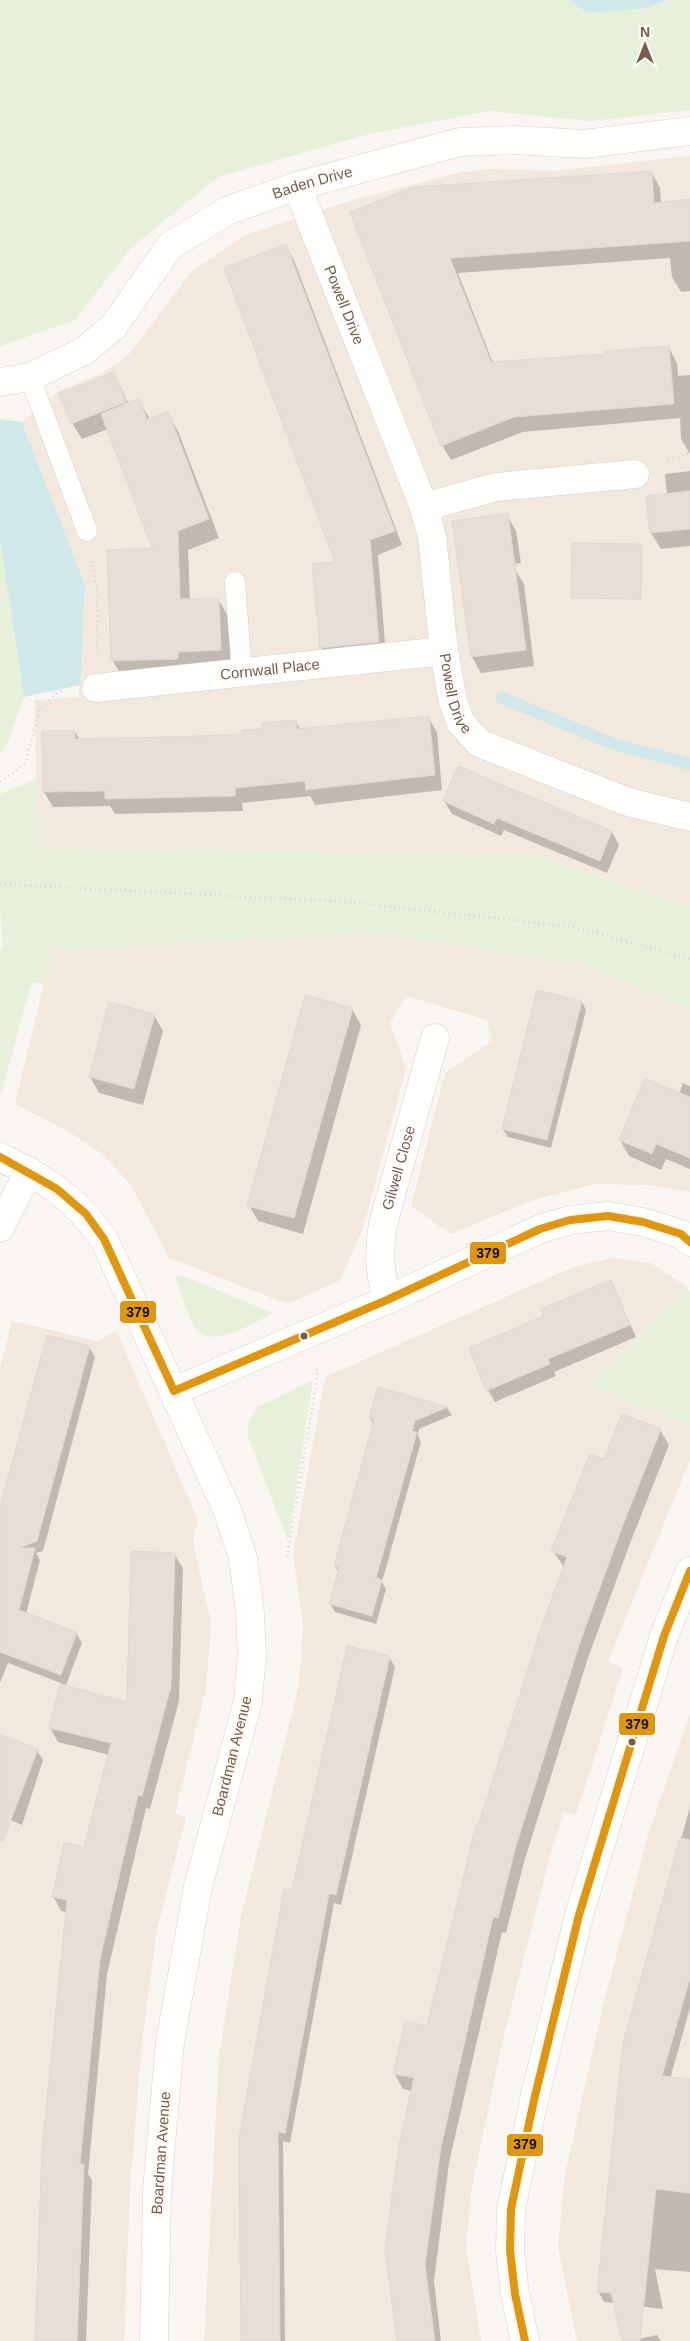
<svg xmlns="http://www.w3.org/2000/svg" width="690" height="2341" font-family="Arial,sans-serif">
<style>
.residential{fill:#f2e8de}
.green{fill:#e7f0db}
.water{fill:#d0e8ea}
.shadow{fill:#0003}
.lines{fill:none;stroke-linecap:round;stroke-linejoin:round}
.stream{stroke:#d0e8ea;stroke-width:12}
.building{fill:#e6ded7;stroke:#e2d8d2}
.service-casing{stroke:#d7d1cb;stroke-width:21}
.minor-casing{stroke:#d7d1cb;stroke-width:29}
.path{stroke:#dcd5d0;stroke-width:3;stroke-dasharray:1 4;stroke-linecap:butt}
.service{stroke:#fefefd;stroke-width:20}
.minor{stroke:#fefefd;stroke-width:28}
.bus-1-casing{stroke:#fffaf3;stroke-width:11}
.bus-1{stroke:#de970f;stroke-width:8}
.bus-dot{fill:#7a5c4d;stroke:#fffaf3;stroke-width:2}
.labels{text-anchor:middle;stroke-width:4.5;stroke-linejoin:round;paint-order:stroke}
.street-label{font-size:15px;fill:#7a5c4d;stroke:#fffaf3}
.line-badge{stroke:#fffaf3;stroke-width:2}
.pale-badge-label{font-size:14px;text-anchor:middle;font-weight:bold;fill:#111}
</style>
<rect width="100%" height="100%" fill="#f9f5f0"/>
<path class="residential" d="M690,156v750l-154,-51 -499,-7 -2,-148 44,-3 6,-112 -63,-163 36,-31 43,-17 27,-19 63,-83 54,-37 108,-35 109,-28 30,-3 64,2z
M378,933l203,32 109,44v183l-40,-7 -56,-1 -67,18 -76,32 -40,-28 34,-133 47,-32 -5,-21 -81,-24 -16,27 16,45 -43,160 -23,52 -52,24 -119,-46 -38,-73 -29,-31 -36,-24 -51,-26 37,-154z
M611,1258l40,5 36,24 -97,98 100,40v35l-82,201 15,7 -47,147 -12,-3 -14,44 -49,191 -30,146 -5,52 15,96h-277l15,-285 22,-140 58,-231 4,-59 -10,-73 32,-176 248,-110z
M12,1321l85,20 19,-11 82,190 -5,23 18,80 -5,67 -31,124 11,3 -29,112 -15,114 -12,145 -6,153h-124v-972z
M690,1714v627h-113l-19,-95 7,-72 38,-168 45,-171z"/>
<path class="green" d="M0,0h570l17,13 61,-5 19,-8h23v110l-100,11 -101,-10 -120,23 -151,43 -87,71 -56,72 -75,26z
M0,540l24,157 -16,45 -8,12z
M36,779l2,69 498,7 154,51v103l-109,-44 -203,-32 -326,17 -8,34 -12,-2 -32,115v-145l3,-4 -3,-39v-115z
M181,1275l92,38c-18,9 -57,35 -76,18 -6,-6 -18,-44 -22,-55z
M687,1287l3,5v133l-100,-40z
M313,1380l-25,161 -41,-107 3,-15 7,-12z"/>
<path class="water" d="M570,0h97l-19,8 -61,5z
M0,419l22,3 63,163 -5,100 -56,12 -24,-157z"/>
<path class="shadow" d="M652,173l8,15 1,16 29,-4v91l-9,1 -9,-15 -2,-19 -212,15 35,90 113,-8 63,-7 8,15 1,13 12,-1v79l-9,-15 -1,-21 -157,14 -72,28 -9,-15 -91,-232z
M286,246l8,14 108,285 -24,10 8,101 -56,7 -8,-15 -8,-83 23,-2z
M114,373l14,30 10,-4 12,20 17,-6 11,18 41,107 -31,12 2,50 28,-1 11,19 2,51 -107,11 -11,-19 41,-112 -46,-120 -26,10 -10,-16z
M690,471v75l-29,3 -10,-16 -3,-36 19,-2 -2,-21z
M507,515l9,16 5,32 -14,2 7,3 10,16 10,82 -53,7 -9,-16z
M428,717l9,15 5,58 -127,15 -5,-9 -68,7 1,8 -128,3 -5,-8 -57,1 -9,-15v-60h31l5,8 164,-5 51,-14 6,9z
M459,768l153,64 7,13 -12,28 -103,-43 -3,6 -49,-22 -8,-13z
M582,1002l4,8 -35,138 -43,-11 -5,-8z
M352,1009l9,16 -58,209 -45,-13 -9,-16z
M154,1015l9,16 -20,74 -44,-12 -9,-16z
M683,1083l7,3v83l-24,-10 -5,11 -32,-14 -9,-16 59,-46z
M611,1281l25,56 -82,35 2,4 -61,26 -7,-12 56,-73z
M89,1347l6,10 -52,194 -7,2 4,7 -14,54 50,19 6,10 -16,42 -58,-22 -8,20v-172z
M378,1389l69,19 5,7 -33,14 -1,6 3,7 -39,140 4,7 -10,35 -41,-12 -5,-8 9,-31 -4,-7 39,-141 -4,-7z
M660,1430l9,15 -40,101 -41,112 -64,204 -18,71 -4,-1 -53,231 -15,118 7,60h-43l14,-250 -9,-2 -9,-16 34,-45 51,-201 85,-260 -11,-16 52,-90z
M174,1554l9,14 -4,133 -29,108 -4,-1 -39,166 -19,200 4,6 -6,161h-49l30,-429 -6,-1 -8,-15 32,-47 25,-94 -52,-13 -8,-14 78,-24z
M389,1657l6,10 -54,238 -7,-2 -44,240 -7,-2 2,200h-43l51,-450z
M0,1735l37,15 6,10 -21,65 -22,-9z
M690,1807v201l-20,71 20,2v191l-35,-3 8,40 -59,-7 -6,-11 26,-247z
M657,2335l4,6h-32z"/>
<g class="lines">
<path class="stream" d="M502,698l114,47 74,19"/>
</g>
<path class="building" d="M652,171l2,32 36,-4v42l-240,17 41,104 114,-8v-3l64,-5 5,58 -160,13 -73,29 -91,-234 64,-25z
M286,244l109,287 -25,9 9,102 -59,6 -8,-84 23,-2 -111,-294z
M114,372l12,30 -55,22 -12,-31z
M139,398l8,21 21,-8 41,108 -31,12 2,68 39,-1 2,52 -43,2v7l-67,2 -4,-111 45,-2 -51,-134z
M690,491v38l-40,4 -4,-37z
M508,513l18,137 -55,7 -19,-136z
M572,543l70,1 -1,55 -70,-1z
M429,716l6,59 -129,15 -1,-9 -70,7v8l-130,3v-8l-62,1 -1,-61h33v8l98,-2 69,-3v-4l20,-1v-6l34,-3 1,9z
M458,766l154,65 -12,30 -103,-43 -3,6 -51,-23z
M537,990l45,11 -35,139 -45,-11z
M305,995l48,13 -59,210 -47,-12z
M109,1002l46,12 -21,75 -45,-12z
M645,1078l45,19v61l-34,-14 -4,10 -33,-14z
M611,1280l19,45 -82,34 2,5 -64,27 -17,-43 74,-32 -3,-7z
M47,1335l43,11 -53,195 -18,7h16l-16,62 58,22 -16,43 -61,-23v-145z
M378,1387l70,20 -33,14 -3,10 5,1 -41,146 6,2 -10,36 -43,-12 10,-36 -5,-2 40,-146 -5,-2z
M622,1414l39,15 -40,101 -41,112 -64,204 -18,72 -5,-1 -52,230 -16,118 10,76h-38l-12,-91 14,-105 15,-67 -21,-4 12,-53 22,5 49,-201 2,1 63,-198 26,-71 -16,-6 39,-97 14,5z
M131,1551l44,2 -4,133 -29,110 -4,-1 -38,164 -20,205h4l-7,177h-42l7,-191 25,-250 -15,-3 12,-54 20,4 27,-104 -62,-15 11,-44 67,18z
M347,1646l43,10 -54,239 -7,-1 -44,239 -7,-1 2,209h-39l-2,-203 45,-249 8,1z
M0,1734l38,15 -35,92h-3z
M680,1838l10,2v138l-28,98 28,3v114l-34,-4 -16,152h-18l-11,-48 -14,-1 26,-249z"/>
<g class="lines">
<defs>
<path id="service" d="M30,377l57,154
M235,582l7,91"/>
<g id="minor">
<path id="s1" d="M297,186l127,321 8,30 12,114 9,51 8,21 18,20 149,59 62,15"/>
<path id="s2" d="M0,382l30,-5 54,-26 29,-24 57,-81 57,-35 70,-25 163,-44 55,-2 70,4 105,-13"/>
<path d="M424,507l72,-20 139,-13"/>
<path id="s3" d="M96,688l348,-37"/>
<path d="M0,1157c47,23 73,39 104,82l124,273 15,46 7,55 2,42 -4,46 -50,186 -28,155 -13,148 -3,151"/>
<path d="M0,1228l29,-57"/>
<path id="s4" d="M387,1300c-7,-27 -9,-48 -4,-76l52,-186"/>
<path d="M174,1391l213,-91 153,-71 30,-9 38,-4 35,6 38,12 9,8"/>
<path d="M525,2341l-10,-47 -5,-44 1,-41 23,-109 45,-185 85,-279 26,-65"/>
</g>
</defs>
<use href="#service" class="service-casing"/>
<use href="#minor" class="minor-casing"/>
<path class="path" d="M668,460l22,-7
M92,561l5,29v62
M0,782l25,-18 14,-53 19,-19 4,-1
M0,884l348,18 227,25 115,32
M287,1557l31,-185 -2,-4"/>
<use href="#service" class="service"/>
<use href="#minor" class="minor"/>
<defs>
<path id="bus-1" d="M0,1157l57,32 29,25 18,25 70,152 213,-91 153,-71 30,-9 38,-4 35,6 38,12 9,8
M525,2341l-10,-47 -5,-44 1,-41 23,-109 45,-185 85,-279 26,-65"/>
</defs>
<use href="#bus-1" class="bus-1-casing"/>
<use href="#bus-1" class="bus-1"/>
</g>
<g class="bus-dot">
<circle cx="304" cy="1336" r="4.5"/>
<circle cx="632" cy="1742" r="4.5"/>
</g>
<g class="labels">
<g class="street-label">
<text dy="5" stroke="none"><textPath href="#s2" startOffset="384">Baden Drive</textPath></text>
<text dy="5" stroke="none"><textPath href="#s1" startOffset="128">Powell Drive</textPath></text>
<text dy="5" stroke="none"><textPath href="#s3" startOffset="175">Cornwall Place</textPath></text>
<text dy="5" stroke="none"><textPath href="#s1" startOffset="535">Powell Drive</textPath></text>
<text dy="5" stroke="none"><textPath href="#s4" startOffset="135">Gilwell Close</textPath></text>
<text transform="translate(232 1756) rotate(-76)" y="5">Boardman Avenue</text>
<text transform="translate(161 2153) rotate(-86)" y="5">Boardman Avenue</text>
</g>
</g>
<g class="line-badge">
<rect x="469" y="1241" width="38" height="24" rx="5" fill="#de970f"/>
<rect x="119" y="1300" width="38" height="24" rx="5" fill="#de970f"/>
<rect x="618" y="1712" width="38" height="24" rx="5" fill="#de970f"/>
<rect x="506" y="2133" width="38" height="24" rx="5" fill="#de970f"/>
</g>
<g class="pale-badge-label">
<text x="488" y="1258">379</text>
<text x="138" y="1317">379</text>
<text x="637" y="1729">379</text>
<text x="525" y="2149">379</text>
</g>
<g transform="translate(645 45)" stroke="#fffaf3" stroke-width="4" paint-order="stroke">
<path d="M0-4L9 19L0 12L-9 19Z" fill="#7a5c4d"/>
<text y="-8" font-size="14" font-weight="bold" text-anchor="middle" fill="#7a5c4d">N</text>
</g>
</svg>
